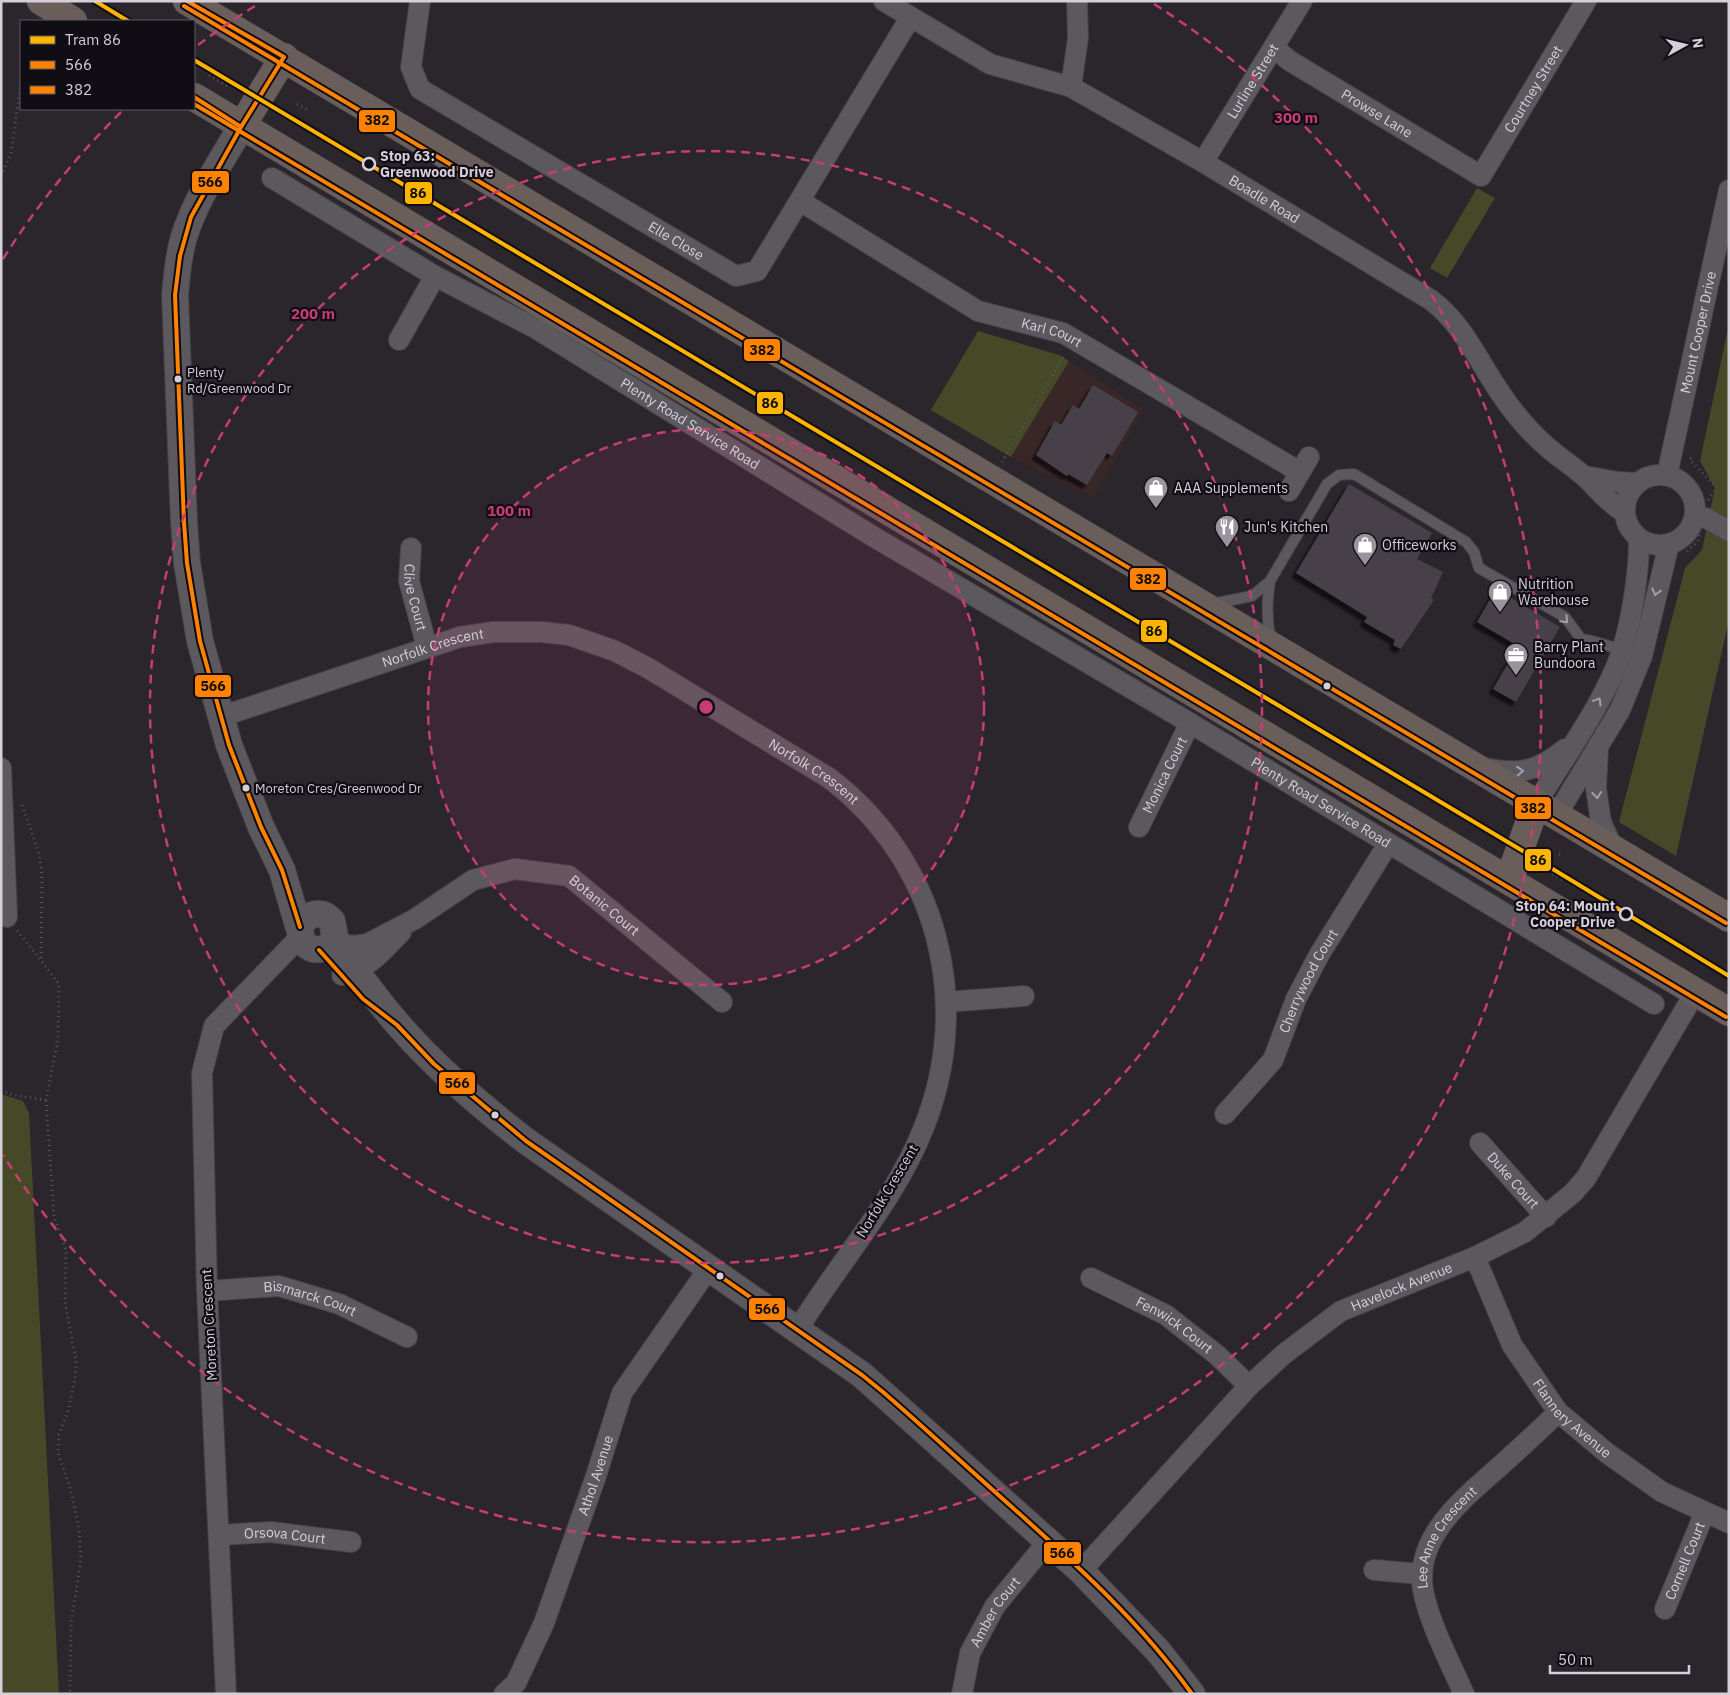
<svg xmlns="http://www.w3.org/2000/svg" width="1730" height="1695" font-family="'IBM Plex Sans',sans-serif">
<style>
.education{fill:#392727}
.green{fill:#454927}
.building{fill:#46404a;filter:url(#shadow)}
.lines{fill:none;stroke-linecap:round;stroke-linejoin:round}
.service-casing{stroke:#454148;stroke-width:12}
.minor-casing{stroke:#454148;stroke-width:22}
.tertiary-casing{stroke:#454148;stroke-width:28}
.trunk-casing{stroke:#454148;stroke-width:29}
.path{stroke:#59565b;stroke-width:3;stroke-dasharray:1 4;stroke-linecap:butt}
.service{stroke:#5c595e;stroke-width:10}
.minor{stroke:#5c595e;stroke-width:20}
.tertiary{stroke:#5c595e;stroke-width:26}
.trunk{stroke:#6a5e5b;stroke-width:28}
.bus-1-casing{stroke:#110d14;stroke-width:8}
.bus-2-casing{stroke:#110d14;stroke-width:8}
.bus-1{stroke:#ff8200;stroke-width:4}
.bus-2{stroke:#ff8200;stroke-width:4}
.tram-1-casing{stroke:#110d14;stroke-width:8}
.tram-1{stroke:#ffb500;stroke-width:4}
.oneway{stroke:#a5a0a8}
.ring{fill:none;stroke:#c63d74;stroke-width:2.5;stroke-dasharray:9 6}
.stop-dot{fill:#110d14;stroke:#d5cfd9;stroke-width:2.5}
.bus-dot{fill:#d5cfd9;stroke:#110d14;stroke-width:2}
.labels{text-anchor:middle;stroke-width:4.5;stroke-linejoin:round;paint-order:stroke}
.bus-label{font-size:13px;fill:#d5cfd9;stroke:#110d14;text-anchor:start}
.street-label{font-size:14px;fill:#d5cfd9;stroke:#110d14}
.stop-label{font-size:14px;font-weight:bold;fill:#d5cfd9;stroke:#110d14;text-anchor:start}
.poi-label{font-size:14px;fill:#d5cfd9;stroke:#110d14;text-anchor:start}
.centre{fill:#c63d74;stroke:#110d14;stroke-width:2.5}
.ring-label{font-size:15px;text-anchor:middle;font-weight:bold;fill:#c63d74;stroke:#110d14;stroke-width:4.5;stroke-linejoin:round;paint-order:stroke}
.line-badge{stroke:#110d14;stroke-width:2}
.pale-badge-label{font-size:14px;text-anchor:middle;font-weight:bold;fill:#111}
</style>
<defs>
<filter id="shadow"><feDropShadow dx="-4.5" dy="4.5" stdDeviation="1" flood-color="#0009"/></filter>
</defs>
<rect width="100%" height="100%" fill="#2a262c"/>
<path class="education" d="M1069,361l75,49 -51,88 -82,-41z"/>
<path class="green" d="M1477,188l18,10 -48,80 -17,-10z
M1729,324v296l-53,236 -57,-34 66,-254 17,-18 13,-62 -15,-27z
M978,331l81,24 10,6 -58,96 -80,-47z
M1,1094l22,7 6,12 30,581h-58z"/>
<path class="building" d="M1093,385l45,27 -26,44 -5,-3 -20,32 -19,-11 -1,2 -31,-21 19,-34 6,4 12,-20 6,4z
M1349,484l83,49 -15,26 26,13 -12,26 3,2 -33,49 -8,-4 2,-5 -31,-18 3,-5 -71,-44z
M1496,589l64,38 -44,75 -23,-13 25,-43 -41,-24z"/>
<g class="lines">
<defs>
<path id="service" d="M1270,581l57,-97 12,-9 15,-1 112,68 8,10 5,16 86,49 16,22c22,3 40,12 61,17
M1211,604l41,-8 18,-15c-3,21 -4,38 1,59"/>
<g id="minor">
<path id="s1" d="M420,1l-9,66 9,22 316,187 21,-5 153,-253"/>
<path id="s2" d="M884,1l106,63 81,23 132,75 228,138c33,25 47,61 70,94 12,18 28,37 45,52 12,11 27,20 39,31 13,12 23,26 39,35"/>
<path id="s3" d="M1274,48l16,13 191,115 105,-175"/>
<path d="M1071,87l7,-49 -1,-37"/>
<path id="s4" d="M1203,162l99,-161"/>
<path id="s5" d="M272,178l163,98 100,52 339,209 316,186 464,281"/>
<path id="s6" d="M800,201l178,110 85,22 237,139"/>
<path d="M399,340l36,-64"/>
<circle cx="1660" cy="510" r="35"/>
<path id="s7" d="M1667,475l62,-285"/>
<path d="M1584,476l34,6 18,1"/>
<path d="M1289,491l20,-34"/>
<path d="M1695,516l11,2 23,13"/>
<path id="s8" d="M411,548l-2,33 18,66"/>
<path id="s9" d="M220,717l240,-80 33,-5h48l28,3 46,16 33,17 181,110c108,82 145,223 95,349 -29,74 -85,135 -126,202"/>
<path d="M1598,749l-2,39 5,34 13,29"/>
<path d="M1,768l6,149"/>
<path d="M1484,768c35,7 53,4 81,-19"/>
<path d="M1536,804c27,-45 70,-104 86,-153 10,-33 17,-77 17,-112"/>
<path d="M1556,816l64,-106 22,-54 27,-112"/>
<path id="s10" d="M1139,827l51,-104"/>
<path id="s11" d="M339,944l14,2 14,-2 48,-25 58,-39 42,-11 54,7 153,126"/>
<path d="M342,975c26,-6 41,-24 59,-43"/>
<path d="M946,1002l78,-6"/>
<path id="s12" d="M1225,1114l48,-54 23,-61 23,-44 69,-111"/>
<path id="s13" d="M1480,1143l66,74"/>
<path id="s14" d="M1475,1257l37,88 46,67 49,41 55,39 67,31"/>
<path id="s15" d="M1091,1278l75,37 51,40 32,31"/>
<path id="s16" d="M207,1291l72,-5 60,18 68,33"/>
<path id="s17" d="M219,1535l52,-3 80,10"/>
<path d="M1374,1570l47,4"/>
<path id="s18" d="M1081,1571l168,-185 35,-32 57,-43 134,-54 50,-25 48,-39 13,-15 110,-187"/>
<path id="s19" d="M1665,1609l40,-97"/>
<path d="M226,1694l-19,-403 -5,-218 12,-47 86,-89"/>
<path id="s20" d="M504,1694l12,-11 28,-60 52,-147 26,-83 87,-125"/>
<path id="s21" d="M962,1694l8,-41 25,-47 54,-66"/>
<path id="s22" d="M1464,1694c-14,-32 -32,-65 -40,-99 -13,-56 39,-96 75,-128 20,-18 40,-36 59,-55"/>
</g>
<path id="tertiary" d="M241,127c-20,35 -45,71 -57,110 -6,19 -7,39 -9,58l9,227 3,41 13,78 29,104 32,82 21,43 21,72c11,12 25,9 32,-5l-3,-16c-11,-12 -25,-8 -32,6
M335,937c10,20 23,37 36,54 44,59 97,105 155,150l336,234 219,196 77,80 34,43"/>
<path id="trunk" d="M41,1l32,20
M187,1l1542,917
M194,97l1535,915
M241,127l43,-70
M1509,880l27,-76"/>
</defs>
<use href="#service" class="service-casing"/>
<use href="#minor" class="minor-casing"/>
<use href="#tertiary" class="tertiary-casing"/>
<use href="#trunk" class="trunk-casing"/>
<path class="path" d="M209,75l21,13
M297,104l11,6
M1,176l10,-23 10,-70
M1691,458l-1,2 27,28 -9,12
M1002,462l62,-107
M1687,551l11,-10 2,-6
M22,805l16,45 4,25 -1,85
M1559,854l3,1
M1553,874l9,6
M1,1091l13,4 32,5 12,-60 1,-56 -42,-54
M46,1100l8,117 12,33 -1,52 11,58 -1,18 -6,30 -10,27 -1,18 13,38 8,38 2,31 -10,64 -1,70"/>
<use href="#service" class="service"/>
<use href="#minor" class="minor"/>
<use href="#tertiary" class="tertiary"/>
<use href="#trunk" class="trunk"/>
<defs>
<path id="bus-1" d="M187,1l97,56 -43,70 -50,90 -11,39 -5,39 9,227 3,41 13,78 29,104 32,82 21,43 18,57
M194,97l47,30
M319,950l44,49 34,26 37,39 92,77 336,234 21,17c44,38 87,78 130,116 65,58 128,115 179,186"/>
<path id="bus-2" d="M184,6l1542,917
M194,104l1532,913"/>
</defs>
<use href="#bus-1" class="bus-1-casing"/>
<use href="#bus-2" class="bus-2-casing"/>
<use href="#bus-1" class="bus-1"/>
<use href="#bus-2" class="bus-2"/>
<defs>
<path id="tram-1" d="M95,1l33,20
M194,60l1334,794 201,122"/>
</defs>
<use href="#tram-1" class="tram-1-casing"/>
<use href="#tram-1" class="tram-1"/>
</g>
<defs><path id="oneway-chevron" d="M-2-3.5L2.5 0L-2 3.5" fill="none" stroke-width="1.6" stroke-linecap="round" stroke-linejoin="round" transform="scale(1.25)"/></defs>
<g class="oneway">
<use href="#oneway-chevron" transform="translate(1656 592) rotate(104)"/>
<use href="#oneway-chevron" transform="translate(1565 620) rotate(45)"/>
<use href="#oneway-chevron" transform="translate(1598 701) rotate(-59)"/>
<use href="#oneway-chevron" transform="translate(1520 771) rotate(-4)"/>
<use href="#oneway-chevron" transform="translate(1597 795) rotate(83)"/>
</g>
<circle cx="706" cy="707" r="278" fill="#c63d74" fill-opacity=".12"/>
<g class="ring">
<circle cx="706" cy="707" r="278"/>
<circle cx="706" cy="707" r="556"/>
<path d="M3 259A834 834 0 0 1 121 112M198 45A834 834 0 0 1 258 4M1154 4A834 834 0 1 1 3 1155"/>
</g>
<defs>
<symbol id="shop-pin" viewBox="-11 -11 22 30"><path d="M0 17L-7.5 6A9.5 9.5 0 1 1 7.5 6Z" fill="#99949c" stroke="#110d14"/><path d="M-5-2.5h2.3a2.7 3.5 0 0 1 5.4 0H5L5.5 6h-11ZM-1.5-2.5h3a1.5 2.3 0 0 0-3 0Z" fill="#fff"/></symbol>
<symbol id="restaurant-pin" viewBox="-11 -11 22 30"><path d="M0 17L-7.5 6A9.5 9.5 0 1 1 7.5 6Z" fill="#99949c" stroke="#110d14"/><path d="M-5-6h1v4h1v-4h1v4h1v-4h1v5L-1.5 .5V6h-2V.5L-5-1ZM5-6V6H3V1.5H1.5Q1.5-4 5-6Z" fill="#fff"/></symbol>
<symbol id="office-pin" viewBox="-11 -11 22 30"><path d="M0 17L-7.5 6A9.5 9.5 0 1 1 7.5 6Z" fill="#99949c" stroke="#110d14"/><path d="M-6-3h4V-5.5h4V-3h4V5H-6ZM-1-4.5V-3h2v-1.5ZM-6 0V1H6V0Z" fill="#fff"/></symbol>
</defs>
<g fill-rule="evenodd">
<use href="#shop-pin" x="1142" y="474" width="28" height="38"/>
<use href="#restaurant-pin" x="1213" y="513" width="28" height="38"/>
<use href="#shop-pin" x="1351" y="531" width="28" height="38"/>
<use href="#shop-pin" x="1486" y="578" width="28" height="38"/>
<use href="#office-pin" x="1502" y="641" width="28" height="38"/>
</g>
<g class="stop-dot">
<circle cx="369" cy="164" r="6"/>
<circle cx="1626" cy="914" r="6"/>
</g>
<g class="bus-dot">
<circle cx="178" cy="379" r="4.5"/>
<circle cx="1327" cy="686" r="4.5"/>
<circle cx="246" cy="788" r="4.5"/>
<circle cx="495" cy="1115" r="4.5"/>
<circle cx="720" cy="1276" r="4.5"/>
</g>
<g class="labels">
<g class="bus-label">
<text x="187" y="377">Plenty<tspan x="187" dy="16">Rd/Greenwood Dr</tspan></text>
<text x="255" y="793">Moreton Cres/Greenwood Dr</text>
</g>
<g class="street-label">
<text dy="5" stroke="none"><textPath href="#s4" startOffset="95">Lurline Street</textPath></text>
<text dy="5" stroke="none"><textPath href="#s3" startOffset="345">Courtney Street</textPath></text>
<text dy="5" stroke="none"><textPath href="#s3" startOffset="122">Prowse Lane</textPath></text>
<text dy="5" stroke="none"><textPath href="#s2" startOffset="431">Boadle Road</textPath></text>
<text dy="5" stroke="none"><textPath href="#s1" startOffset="388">Elle Close</textPath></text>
<text dy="5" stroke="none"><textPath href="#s7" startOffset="146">Mount Cooper Drive</textPath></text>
<text dy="5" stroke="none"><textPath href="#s6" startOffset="286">Karl Court</textPath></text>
<text dy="5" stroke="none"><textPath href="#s5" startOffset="485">Plenty Road Service Road</textPath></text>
<text dy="5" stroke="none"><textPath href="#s8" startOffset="50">Clive Court</textPath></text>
<text dy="5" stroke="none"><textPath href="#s9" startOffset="224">Norfolk Crescent</textPath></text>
<text dy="5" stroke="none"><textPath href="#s9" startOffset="644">Norfolk Crescent</textPath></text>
<text dy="5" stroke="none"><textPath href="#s10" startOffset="58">Monica Court</textPath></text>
<text dy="5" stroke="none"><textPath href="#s5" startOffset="1221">Plenty Road Service Road</textPath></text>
<text dy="5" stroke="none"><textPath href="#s11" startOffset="296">Botanic Court</textPath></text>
<text dy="5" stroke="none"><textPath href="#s12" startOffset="159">Cherrywood Court</textPath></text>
<text dy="5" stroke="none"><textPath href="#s13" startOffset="50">Duke Court</textPath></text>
<text transform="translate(887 1191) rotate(-59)" y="5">Norfolk Crescent</text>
<text dy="5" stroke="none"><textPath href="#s18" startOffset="434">Havelock Avenue</textPath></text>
<text dy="5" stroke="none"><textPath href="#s16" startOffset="105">Bismarck Court</textPath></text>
<text transform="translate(209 1325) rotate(-93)" y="5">Moreton Crescent</text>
<text dy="5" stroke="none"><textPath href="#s15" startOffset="96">Fenwick Court</textPath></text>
<text dy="5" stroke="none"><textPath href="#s14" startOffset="191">Flannery Avenue</textPath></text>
<text dy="5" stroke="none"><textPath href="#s20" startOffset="239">Athol Avenue</textPath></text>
<text dy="5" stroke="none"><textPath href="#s17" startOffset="66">Orsova Court</textPath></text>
<text dy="5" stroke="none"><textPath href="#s22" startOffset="172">Lee Anne Crescent</textPath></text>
<text dy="5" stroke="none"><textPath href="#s19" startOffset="52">Cornell Court</textPath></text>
<text dy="5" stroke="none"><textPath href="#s21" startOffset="90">Amber Court</textPath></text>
</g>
<g class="stop-label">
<text x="380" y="161">Stop 63:<tspan x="380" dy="16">Greenwood Drive</tspan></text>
<text x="1615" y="911" text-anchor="end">Stop 64: Mount<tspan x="1615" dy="16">Cooper Drive</tspan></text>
</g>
<g class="poi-label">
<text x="1174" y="493">AAA Supplements</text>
<text x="1244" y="532">Jun's Kitchen</text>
<text x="1382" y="550">Officeworks</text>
<text x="1518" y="589">Nutrition<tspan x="1518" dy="16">Warehouse</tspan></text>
<text x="1534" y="652">Barry Plant<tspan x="1534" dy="16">Bundoora</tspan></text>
</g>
</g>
<circle cx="706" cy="707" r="8" class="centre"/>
<g class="ring-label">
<text x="1296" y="123">300 m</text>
<text x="313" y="319">200 m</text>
<text x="509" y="516">100 m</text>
</g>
<g class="line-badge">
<rect x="358" y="109" width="38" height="24" rx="5" fill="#ff8200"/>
<rect x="191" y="170" width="39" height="24" rx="5" fill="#ff8200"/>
<rect x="404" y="181" width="29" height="24" rx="5" fill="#ffb500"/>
<rect x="743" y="338" width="38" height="24" rx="5" fill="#ff8200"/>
<rect x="756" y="391" width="28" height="24" rx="5" fill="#ffb500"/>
<rect x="1129" y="567" width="38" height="24" rx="5" fill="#ff8200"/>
<rect x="1140" y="619" width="28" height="24" rx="5" fill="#ffb500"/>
<rect x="194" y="674" width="38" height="24" rx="5" fill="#ff8200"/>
<rect x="1514" y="796" width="38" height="24" rx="5" fill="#ff8200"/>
<rect x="1524" y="848" width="28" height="24" rx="5" fill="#ffb500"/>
<rect x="438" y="1071" width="38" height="24" rx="5" fill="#ff8200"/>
<rect x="748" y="1297" width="38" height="24" rx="5" fill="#ff8200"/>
<rect x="1043" y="1541" width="39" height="24" rx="5" fill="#ff8200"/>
</g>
<g class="pale-badge-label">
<text x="377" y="125">382</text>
<text x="210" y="187">566</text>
<text x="418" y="198">86</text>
<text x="762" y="355">382</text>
<text x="770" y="408">86</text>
<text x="1148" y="584">382</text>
<text x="1154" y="636">86</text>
<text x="213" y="691">566</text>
<text x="1533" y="813">382</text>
<text x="1538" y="865">86</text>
<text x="457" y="1088">566</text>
<text x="767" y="1314">566</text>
<text x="1062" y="1558">566</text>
</g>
<rect width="1730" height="1695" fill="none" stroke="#d5cfd9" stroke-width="5"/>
<rect x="20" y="20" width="175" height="90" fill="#110d14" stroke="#5f5b63"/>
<rect x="30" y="36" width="25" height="8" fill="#ffb500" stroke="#5f5b63"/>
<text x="65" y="45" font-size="15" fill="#d5cfd9">Tram 86</text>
<rect x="30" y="61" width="25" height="8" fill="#ff8200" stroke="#5f5b63"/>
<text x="65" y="70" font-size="15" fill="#d5cfd9">566</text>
<rect x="30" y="86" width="25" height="8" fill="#ff8200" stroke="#5f5b63"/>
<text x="65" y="95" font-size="15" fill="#d5cfd9">382</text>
<g transform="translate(1685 45) rotate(82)" stroke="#110d14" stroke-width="4" paint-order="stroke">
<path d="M0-4L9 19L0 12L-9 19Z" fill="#d5cfd9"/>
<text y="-8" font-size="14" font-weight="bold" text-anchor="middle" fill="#d5cfd9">N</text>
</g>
<path d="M1550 1665v8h139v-8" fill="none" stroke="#d5cfd9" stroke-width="2.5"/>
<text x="1558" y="1665" font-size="15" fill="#d5cfd9" stroke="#110d14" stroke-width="4" paint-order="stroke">50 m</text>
</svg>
